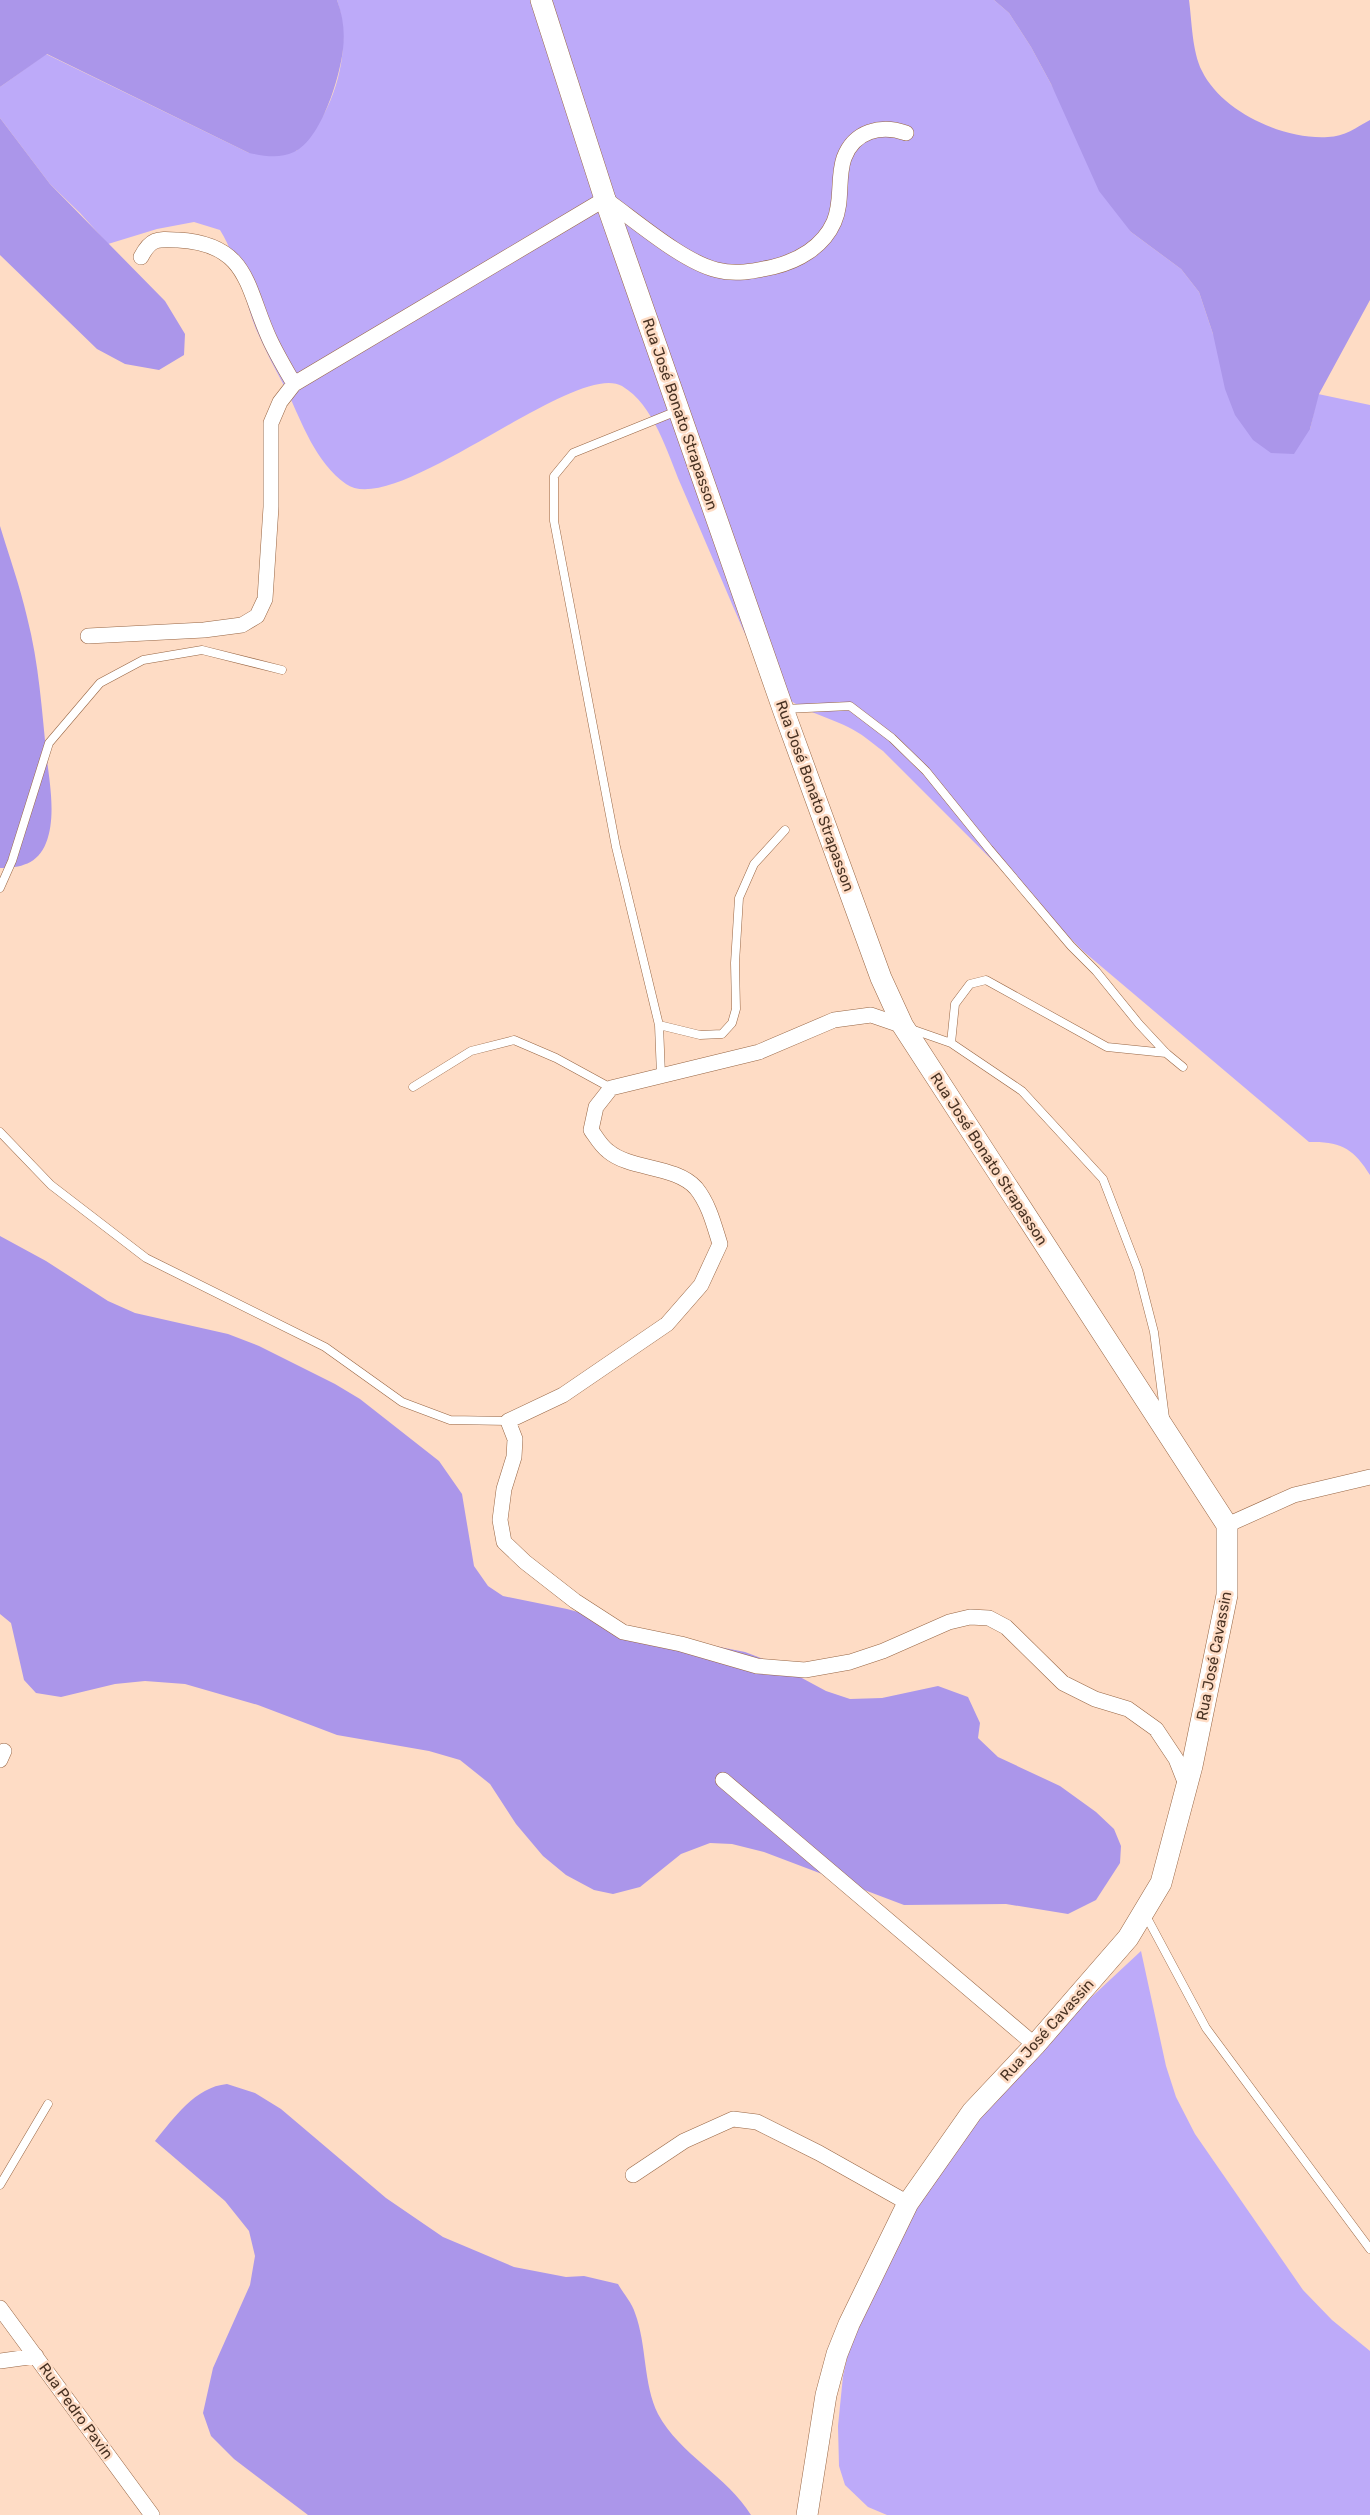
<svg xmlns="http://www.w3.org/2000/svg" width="1370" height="2515" font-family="Rubik,sans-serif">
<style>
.green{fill:#bdaaf9}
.forest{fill:#ab96ea}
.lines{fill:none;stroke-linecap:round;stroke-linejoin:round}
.lane-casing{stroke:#976543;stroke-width:9}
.street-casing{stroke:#976543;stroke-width:16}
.secondary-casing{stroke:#976543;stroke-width:22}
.lane{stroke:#fff;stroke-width:8}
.street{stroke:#fff;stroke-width:15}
.secondary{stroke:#fff;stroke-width:21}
.labels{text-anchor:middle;stroke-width:5;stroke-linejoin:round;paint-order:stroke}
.street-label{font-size:15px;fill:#483223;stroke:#fedcc5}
</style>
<rect width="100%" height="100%" fill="#fedcc5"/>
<path class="green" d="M337,0h657l15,13 22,34 100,185 50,37 18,23 14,42 97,95 8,-35 52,11v770c-16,-26 -29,-34 -61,-33l-226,-191 -200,-200c-11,-8 -22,-18 -35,-24 -24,-12 -56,-18 -73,-41 -20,-26 -33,-59 -46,-89 -16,-38 -32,-75 -48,-112 -14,-33 -27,-80 -59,-99 -47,-27 -227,134 -276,98 -30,-21 -44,-61 -59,-93 -11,-20 -22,-41 -31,-62 -13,-33 -17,-68 -36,-99l-26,-8 -37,7 -49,15 -28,-31 -30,-29 -50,-66v-31l46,-33 203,99 47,-2c38,-35 58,-101 41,-151z
M1141,1951l25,115 10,31 19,37 108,156 29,30 38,31v164h-483l-19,-8 -23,-22 -6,-19 -1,-40 5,-50 9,-40 51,-121 121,-155z"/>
<path class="forest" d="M0,0h337c6,16 8,32 6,49 -3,28 -22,91 -49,103 -15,7 -29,4 -45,1l-202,-99 -47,33z
M994,0h195c3,22 3,51 13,71 20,41 82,69 126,66 16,0 29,-10 42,-17v180l-51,94 -9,35 -16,25 -23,-1 -18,-13 -18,-25 -10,-26 -12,-55 -14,-42 -18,-23 -50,-37 -32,-41 -48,-107 -20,-37 -22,-34z
M0,118l50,66 115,117 20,33 -1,21 -25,15 -34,-6 -28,-15 -97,-94z
M0,526c9,30 20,60 27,91 12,46 15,95 20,143 3,25 9,58 -1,83 -8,21 -26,25 -46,25z
M0,1236l46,25 62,40 27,12 93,21 31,12 76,38 25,15 79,62 23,33 12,72 14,20 15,10 64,13 107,29 71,14 29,11 52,28 24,8 32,-1 56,-12 30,11 12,26 -2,15 20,19 62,29 36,26 18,17 7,17 -1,17 -24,37 -28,14 -62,-10 -102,1 -140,-53 -32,-8 -22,-1 -29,11 -41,33 -27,7 -19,-4 -28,-15 -23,-19 -27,-32 -26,-40 -30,-24 -31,-9 -92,-16 -79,-30 -73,-21 -40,-3 -30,3 -54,13 -25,-4 -12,-13 -13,-57 -11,-9z
M227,2084l28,9 26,16 105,89 57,39 71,30 52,10 18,-1 34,8c5,9 14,19 17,29 12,32 8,71 23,101 22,41 69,62 93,101h-443l-74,-56 -23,-23 -8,-23 10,-45 37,-83 5,-29 -6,-25 -24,-30 -70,-60c19,-23 40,-54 72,-57z"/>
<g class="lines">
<defs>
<path id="lane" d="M785,709l65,-3 42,32 34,33 63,78 82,97 25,25 43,53 27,29 17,14
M0,888l12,-27 37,-118 51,-60 43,-23 59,-10 80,20
M659,1025l41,10 22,-1 10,-11 4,-14 -1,-46 4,-65 15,-34 31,-34
M911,1029l40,14 71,48 81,88 35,91 16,62 11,86
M951,1043l4,-39 15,-20 16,-4 121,67 59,6
M661,1075l-2,-50 -43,-178 -62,-326v-45l19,-23 104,-42
M413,1087l58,-36 43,-11 42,18 55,30
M0,1132l51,53 95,73 179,89 77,55 48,18 58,1
M1145,1914l61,114 164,221
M0,2185l48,-81"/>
<path id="street" d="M141,257c10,-19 16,-18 37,-17 72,4 68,49 92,100 7,15 16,30 24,44
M88,636l116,-6 38,-5 15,-9 8,-17 6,-92v-84l9,-21 14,-18 311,-185c30,21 78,63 112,71 19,5 37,1 56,-3 25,-6 50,-20 61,-45 9,-20 3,-44 10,-64 10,-27 37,-34 62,-25
M903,1026l-32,-11 -37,5 -75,32 -148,36 -15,19 -5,23c5,7 10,16 17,21 22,19 67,14 88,37 13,16 18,37 24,56l-19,41 -34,39 -104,71 -55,26 7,18 -1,18 -10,32 -4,31 4,22 21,20 50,39 48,31 58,12 76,22 48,4 45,-8 33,-11 66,-29 21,-5 19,1 17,9 57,56 32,16 33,10 28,20 20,30 11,28
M1227,1525l67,-30 76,-18
M0,1760l4,-9
M723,1780l312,265
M633,2175l51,-34 49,-22 24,3 62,31 89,50
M0,2308l152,207
M0,2361l36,-5"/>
<path id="secondary" d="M541,0l64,199 178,510 98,269 22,48 324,499v70l-35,171 -31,117 -33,55 -93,107 -63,67 -64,91 -59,121 -12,30 -11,41 -19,120"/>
</defs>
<use href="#lane" class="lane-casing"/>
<use href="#street" class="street-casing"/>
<use href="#secondary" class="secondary-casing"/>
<use href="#lane" class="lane"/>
<use href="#street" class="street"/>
<use href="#secondary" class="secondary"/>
</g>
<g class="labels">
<g class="street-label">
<text transform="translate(680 414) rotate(71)" y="5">Rua José Bonato Strapasson</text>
<text transform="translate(815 796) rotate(70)" y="5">Rua José Bonato Strapasson</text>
<text transform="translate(989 1159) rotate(57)" y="5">Rua José Bonato Strapasson</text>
<text transform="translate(1214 1656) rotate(-79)" y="5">Rua José Cavassin</text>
<text transform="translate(1047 2030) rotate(-48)" y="5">Rua José Cavassin</text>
<text transform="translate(76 2411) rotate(54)" y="5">Rua Pedro Pavin</text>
</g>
</g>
</svg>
